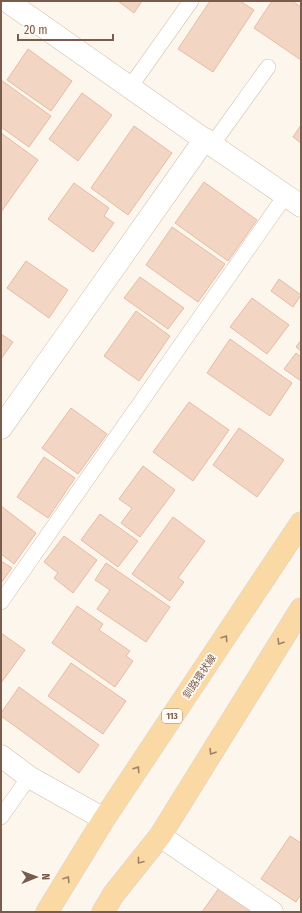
<svg xmlns="http://www.w3.org/2000/svg" width="302" height="913" font-family="'Fira Sans Condensed','Noto Sans JP',sans-serif">
<style>
.building{fill:#f3d5c3;stroke:#e6bba3}
.lines{fill:none;stroke-linecap:round;stroke-linejoin:round}
.service-casing{stroke:#d1beb0;stroke-width:16}
.minor-casing{stroke:#d1beb0;stroke-width:23}
.primary-casing{stroke:#dad1cd;stroke-width:23}
.service{stroke:#fff;stroke-width:15}
.minor{stroke:#fff;stroke-width:22}
.primary{stroke:#fbd9a5;stroke-width:22}
.oneway{stroke:#a18267}
.labels{text-anchor:middle;stroke-width:3.5;stroke-linejoin:round;paint-order:stroke}
.shield{fill:#fffaf3;stroke:#a28b7f;stroke-width:1}
.shield-label{font-size:9px;font-weight:bold;fill:#7a5c4d}
.street-label{font-size:10px;fill:#7a5c4d;stroke:#fffaf3}
</style>
<rect width="100%" height="100%" fill="#fdf6ec"/>
<path class="building" d="M118,1h24l-8,12z
M210,1h30l14,9 -41,62 -35,-23z
M272,1h20l9,6v53l-47,-32z
M28,49l44,32 -21,30 -44,-31z
M1,80l50,36 -22,31 -28,-20z
M82,93l30,22 -34,46 -29,-22z
M301,125v18l-8,-6z
M134,126l38,27 -44,62 -37,-27z
M1,133l37,27 -37,52z
M204,182l53,38 -29,41 -53,-38z
M74,183l35,25 -5,8 10,7 -21,29 -45,-33z
M172,227l53,37 -27,38 -52,-37z
M26,261l42,29 -19,28 -42,-30z
M140,277l44,31 -16,21 -44,-31z
M279,279l22,16 -8,12 -22,-16z
M252,298l37,27 -22,29 -37,-27z
M136,311l34,25 -31,45 -35,-25z
M1,334l12,8 -12,17z
M230,339l62,44 -22,33 -63,-43z
M301,340v11l-5,-4z
M296,353l5,4v24l-17,-12z
M189,402l40,28 -36,51 -40,-29z
M71,408l36,26 -29,40 -36,-26z
M239,428l45,32 -27,37 -44,-32z
M44,457l31,21 -27,40 -31,-21z
M143,466l32,24 -35,47 -19,-14 11,-15 -13,-9z
M1,506l35,27 -22,31 -13,-10z
M100,514l38,27 -20,26 -37,-27z
M173,517l32,24 -27,37 6,4 -14,19 -38,-27z
M64,536l33,24 -24,33 -19,-15 4,-5 -14,-11z
M1,561l11,7 -11,15z
M106,563l64,44 -24,35 -49,-33 13,-19 -15,-10z
M77,606l26,18 -4,6 31,21 -4,5 7,5 -18,26 -63,-44z
M1,633l24,17 -24,33z
M71,663l55,38 -23,33 -55,-38z
M19,687l80,58 -20,28 -78,-57v-3z
M290,836l11,7v51l-5,8 -35,-23z
M219,888l33,24h-50z"/>
<g class="lines">
<defs>
<path id="service" d="M130,87l61,-86
M212,145l56,-78
M1,602l284,-406
M1,817l28,-40"/>
<path id="minor" d="M7,1l205,144 89,61
M1,428l204,-289
M1,756l28,21 75,42
M160,836l112,76"/>
<path id="primary" d="M47,912l57,-93 197,-296
M103,912l10,-17 47,-59 141,-227"/>
</defs>
<use href="#service" class="service-casing"/>
<use href="#minor" class="minor-casing"/>
<use href="#primary" class="primary-casing"/>
<use href="#service" class="service"/>
<use href="#minor" class="minor"/>
<use href="#primary" class="primary"/>
</g>
<defs><path id="oneway-chevron" d="M-2-3.5L2.5 0L-2 3.5" fill="none" stroke-width="1.6" stroke-linecap="round" stroke-linejoin="round"/></defs>
<g class="oneway">
<use href="#oneway-chevron" transform="translate(225 638) rotate(-56)"/>
<use href="#oneway-chevron" transform="translate(280 642) rotate(122)"/>
<use href="#oneway-chevron" transform="translate(212 752) rotate(122)"/>
<use href="#oneway-chevron" transform="translate(137 769) rotate(-56)"/>
<use href="#oneway-chevron" transform="translate(140 861) rotate(128)"/>
<use href="#oneway-chevron" transform="translate(67 879) rotate(-58)"/>
</g>
<g class="labels">
<rect class="shield" x="162" y="709" width="20" height="14" rx="3"/>
<g class="shield-label">
<text x="172" y="719">113</text>
</g>
<g class="street-label">
<text transform="translate(199 676) rotate(-56)" y="4">釧路環状線</text>
</g>
</g>
<rect width="302" height="913" fill="none" stroke="#7a5c4d" stroke-width="4"/>
<g transform="translate(36 877) rotate(89)" stroke="#fffaf3" stroke-width="3" paint-order="stroke">
<path d="M0-3L7 15L0 10L-7 15Z" fill="#7a5c4d"/>
<text y="-6" font-size="11" font-weight="bold" text-anchor="middle" fill="#7a5c4d">N</text>
</g>
<path d="M18 34v6h95v-6" fill="none" stroke="#7a5c4d" stroke-width="2"/>
<text x="24" y="34" font-size="12" fill="#7a5c4d" stroke="#fffaf3" stroke-width="3" paint-order="stroke">20 m</text>
</svg>
